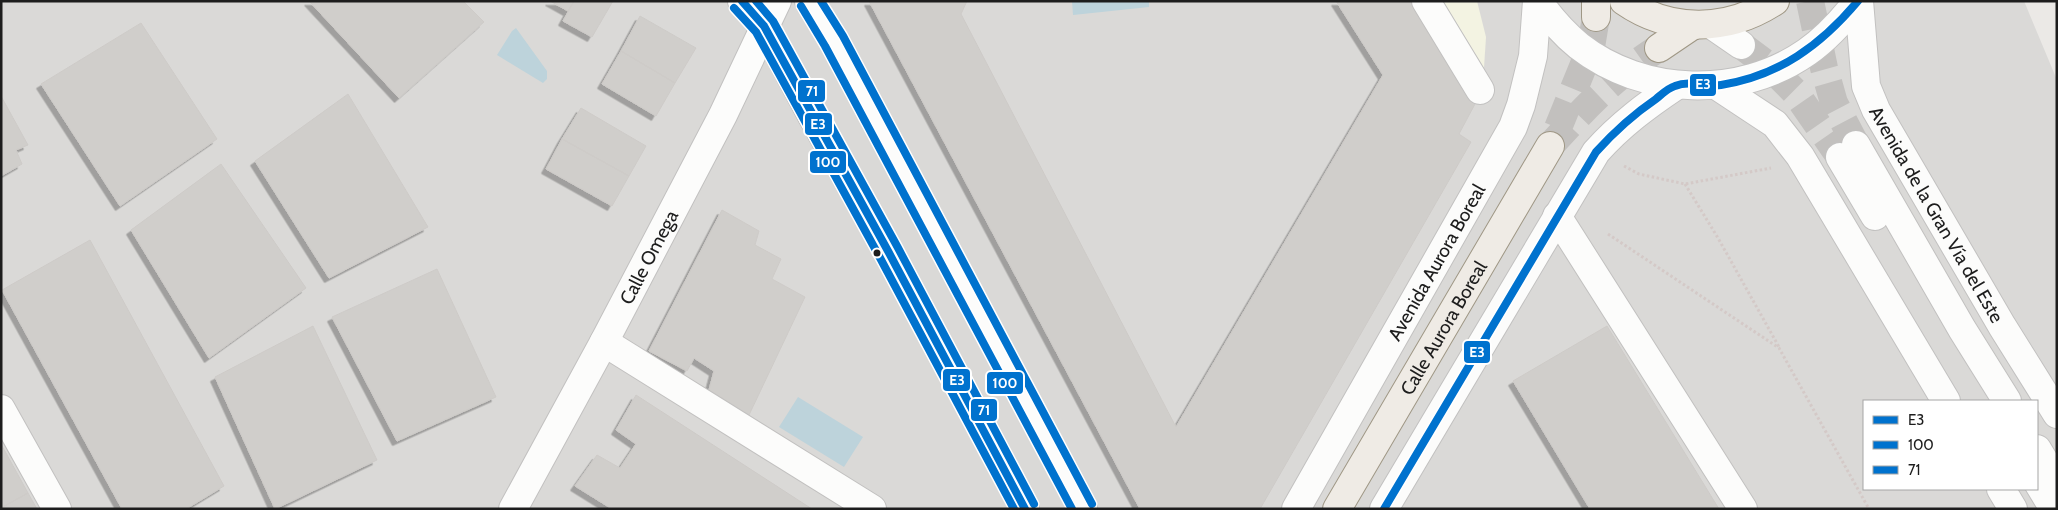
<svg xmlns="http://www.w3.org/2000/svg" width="2058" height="510" font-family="Cabin,sans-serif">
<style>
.residential{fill:#dad9d7;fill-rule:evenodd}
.education{fill:#f3f3e2}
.water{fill:#bdd3db}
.building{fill:#d0cecb;stroke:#cecbc8;filter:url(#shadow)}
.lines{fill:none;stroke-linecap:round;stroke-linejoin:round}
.minor-tunnel{stroke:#c2c0be;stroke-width:28;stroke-dasharray:28 14;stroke-linecap:butt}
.major-tunnel{stroke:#c2c0be;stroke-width:28;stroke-dasharray:28 14;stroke-linecap:butt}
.minor-casing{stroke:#c2c1c0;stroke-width:30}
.major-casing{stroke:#9f9785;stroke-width:30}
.path{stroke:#d4c9c7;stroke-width:3;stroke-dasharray:2.5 2.5;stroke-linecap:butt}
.minor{stroke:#fcfcfb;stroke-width:28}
.major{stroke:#efebe5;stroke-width:28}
.bus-1-casing{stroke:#fff;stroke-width:11}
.bus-2-casing{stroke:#fff;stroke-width:11}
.bus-3-casing{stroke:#fff;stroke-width:11}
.bus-1{stroke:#0072ce;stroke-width:8}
.bus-2{stroke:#0072ce;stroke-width:8}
.bus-3{stroke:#0072ce;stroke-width:8}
.bus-dot{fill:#1d1d1d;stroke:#fff;stroke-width:2}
.labels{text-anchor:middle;stroke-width:4;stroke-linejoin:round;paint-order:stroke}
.street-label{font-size:19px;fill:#1d1d1d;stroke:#fff}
.line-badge{stroke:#fff;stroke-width:2}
.badge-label{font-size:14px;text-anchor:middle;font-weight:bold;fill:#fff}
</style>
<defs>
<filter id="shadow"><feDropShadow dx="-4.5" dy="4.5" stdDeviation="0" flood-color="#0004"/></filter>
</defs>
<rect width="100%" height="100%" fill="#ebe9e6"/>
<path class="residential" d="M1,1h2023l33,79v429h-2056zM1864,401h173v88h-173z"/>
<path class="education" d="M1443,1h34l9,36 -2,31z"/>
<path class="water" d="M1072,1h77v6l-76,8z
M516,28l31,43v8l-4,4 -46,-28 15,-24z
M798,397l65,40 -19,30 -65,-40z"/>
<path class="building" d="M309,1h154l21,21 -85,76z
M550,1h24l-6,10z
M574,1h39l-21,36 -29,-16z
M869,1h98l-6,13 215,413 207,-352 -47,-74h74l65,103 -16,30 12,8 -211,367h-120z
M640,16l56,32 -21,35 -54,-32z
M141,23l76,116 -97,67 -79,-122z
M621,51l54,32 -19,33 -54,-32z
M348,94l80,133 -99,51 -74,-117z
M1,96l27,49 -12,5 6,14 -21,12z
M581,108l65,38 -17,30 -67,-37z
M562,139l67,37 -17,30 -66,-37z
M221,164l85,124 -97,70 -78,-128z
M722,210l37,21 -4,14 26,14 -9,20 33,18 -56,118 -40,-25 5,-19 -20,-13 -7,13 -38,-20z
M90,240l134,246 -38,23h-64l-120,-219z
M437,269l59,128 -99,44 -65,-124z
M313,326l64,134 -102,49 -60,-132z
M1607,326l112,183h-129l-77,-128z
M636,395l176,114h-200l-37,-23 22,-31 23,13 16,-24 -20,-14z
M1,444l27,49 -27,15z
M28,493l9,16h-36v-1z"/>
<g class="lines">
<path class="minor-tunnel" d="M1810,1l14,67 10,35 22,42
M1741,45l28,21 26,26 45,65"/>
<path class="major-tunnel" d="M1558,128l33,-81 5,-30
M1550,146c33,-36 66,-72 109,-98"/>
<defs>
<g id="minor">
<path d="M742,1l22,25 48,90 76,135 137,258"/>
<path d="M809,1l25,40 249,468"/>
<path d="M1426,1l54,89"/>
<path d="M1538,1c12,17 25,32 41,45 64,50 161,53 228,6 20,-14 36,-32 51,-51"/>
<path id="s1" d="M1859,1l7,85 10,24 126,216 55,88"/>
<path d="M1712,25l29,20"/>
<path d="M1716,85l59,39 25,32 146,245"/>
<path d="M1856,145l106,184 45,72"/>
<path d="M1840,157l35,59"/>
<path d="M1557,216l186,293"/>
<path d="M604,342l268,167"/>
<path d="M1,409l56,100"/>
<path d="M2037,449l20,33"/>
<path d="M2037,481l17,28"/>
<path d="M2001,489l12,20"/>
<path id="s2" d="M513,509l91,-167 119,-227 54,-114"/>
<path id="s3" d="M1296,509l217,-382 8,-22 12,-49 4,-55"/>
<path d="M1384,509l212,-357c24,-27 51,-47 81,-67"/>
</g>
<g id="major">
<path d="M1596,1v16"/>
<path d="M1624,1c46,32 104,31 151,0"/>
<path d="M1659,48l34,-23"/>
<path id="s4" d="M1337,509l213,-363"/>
</g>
</defs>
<use href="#minor" class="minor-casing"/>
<use href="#major" class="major-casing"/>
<path class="path" d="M1624,166l15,8 46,10 86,-16
M1685,184l33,54 61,109
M1608,234l171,114 90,161"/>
<use href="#minor" class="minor"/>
<use href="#major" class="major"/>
<defs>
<path id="bus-1" d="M742,1l22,25 124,225 137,258
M1384,509l212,-357c18,-20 38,-38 60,-53 6,-5 12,-11 19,-13 15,-6 31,1 46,-1 58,-9 100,-40 137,-84"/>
<path id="bus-2" d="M801,6l24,40 247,463
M734,8l22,24 123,224 135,253"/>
<path id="bus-3" d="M756,1l17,20 124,225 137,258
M821,1l22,35 249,468"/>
</defs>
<use href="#bus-1" class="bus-1-casing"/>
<use href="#bus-2" class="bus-2-casing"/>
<use href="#bus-3" class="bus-3-casing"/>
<use href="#bus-1" class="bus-1"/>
<use href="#bus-2" class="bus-2"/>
<use href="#bus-3" class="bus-3"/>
</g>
<circle class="bus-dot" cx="877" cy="253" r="4.5"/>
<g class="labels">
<g class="street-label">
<text dy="7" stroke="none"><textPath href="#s1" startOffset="232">Avenida de la Gran Vía del Este</textPath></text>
<text dy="7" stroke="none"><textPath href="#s2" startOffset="286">Calle Omega</textPath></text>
<text dy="7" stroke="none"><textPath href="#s3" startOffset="284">Avenida Aurora Boreal</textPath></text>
<text dy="7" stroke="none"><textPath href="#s4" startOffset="210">Calle Aurora Boreal</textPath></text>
</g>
</g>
<g class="line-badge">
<rect x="1689" y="73" width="28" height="24" rx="5" fill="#0072ce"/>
<rect x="797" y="79" width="29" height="24" rx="5" fill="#0072ce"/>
<rect x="804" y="112" width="29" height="24" rx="5" fill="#0072ce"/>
<rect x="809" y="150" width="38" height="24" rx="5" fill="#0072ce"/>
<rect x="1463" y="340" width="28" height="24" rx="5" fill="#0072ce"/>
<rect x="942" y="368" width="29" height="24" rx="5" fill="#0072ce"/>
<rect x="986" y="371" width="38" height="24" rx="5" fill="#0072ce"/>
<rect x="970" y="398" width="28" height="24" rx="5" fill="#0072ce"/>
</g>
<g class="badge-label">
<text x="1703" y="89">E3</text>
<text x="812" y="96">71</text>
<text x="818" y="129">E3</text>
<text x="828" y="167">100</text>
<text x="1477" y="357">E3</text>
<text x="957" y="385">E3</text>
<text x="1005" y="388">100</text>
<text x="984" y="415">71</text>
</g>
<rect width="2058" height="510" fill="none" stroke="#1d1d1d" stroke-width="5"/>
<rect x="1863" y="400" width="175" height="90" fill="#ffffff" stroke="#a5a5a5"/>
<rect x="1873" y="416" width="25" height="8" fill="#0072ce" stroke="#a5a5a5"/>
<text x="1908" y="425" font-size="15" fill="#1d1d1d">E3</text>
<rect x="1873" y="441" width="25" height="8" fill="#0072ce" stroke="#a5a5a5"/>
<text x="1908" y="450" font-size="15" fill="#1d1d1d">100</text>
<rect x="1873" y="466" width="25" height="8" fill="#0072ce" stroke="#a5a5a5"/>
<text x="1908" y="475" font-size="15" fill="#1d1d1d">71</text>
</svg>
